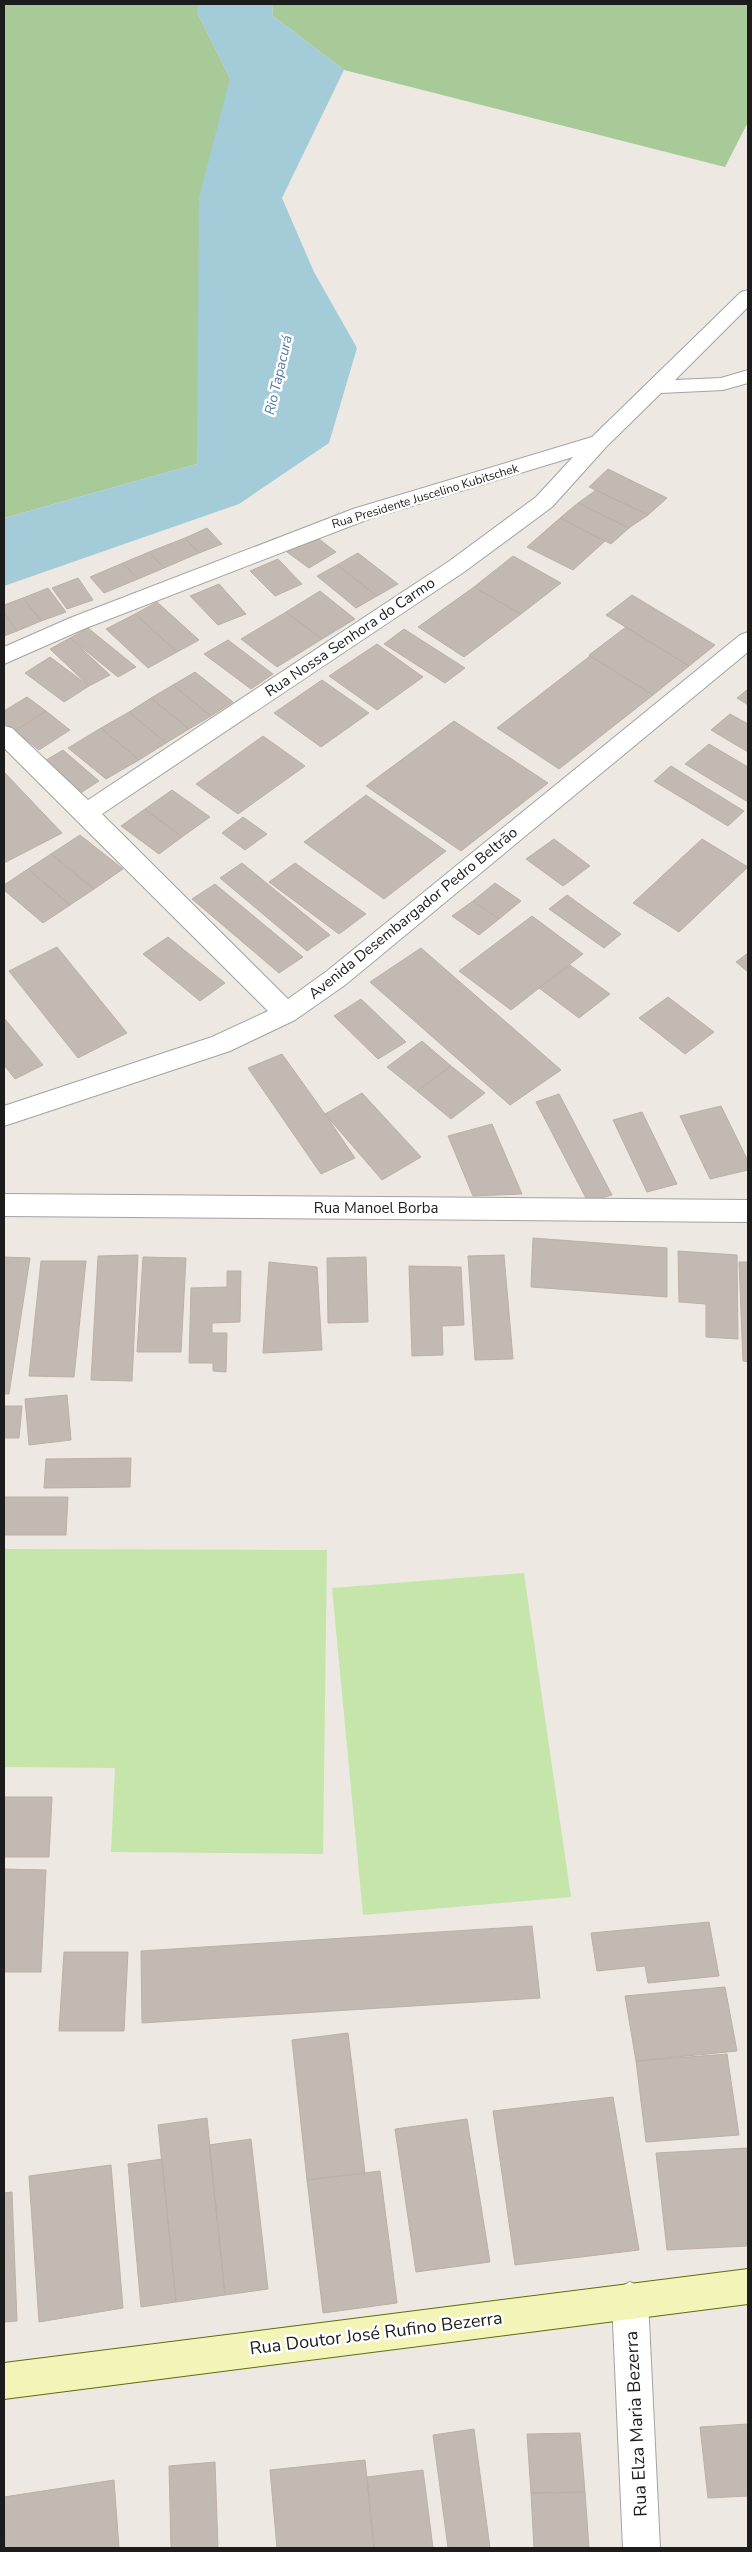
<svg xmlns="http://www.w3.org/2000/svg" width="752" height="2552" font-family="'Nunito Sans',sans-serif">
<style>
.grass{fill:#c6e5aa}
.forest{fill:#a7ca98}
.water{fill:#a4ccd8}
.building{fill:#c1b9b2;stroke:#bdb0a5}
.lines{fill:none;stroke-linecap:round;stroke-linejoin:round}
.minor-casing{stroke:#a3a3a3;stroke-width:2}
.tertiary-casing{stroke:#a3a3a3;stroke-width:2}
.secondary-casing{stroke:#606b0a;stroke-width:2}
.minor{fill:#fff;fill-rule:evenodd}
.tertiary{fill:#fff;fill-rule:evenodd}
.secondary{fill:#f2f5b7;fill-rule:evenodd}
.labels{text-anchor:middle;stroke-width:5;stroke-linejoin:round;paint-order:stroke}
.far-street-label{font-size:12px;fill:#1c1c1c;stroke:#fff}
.far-water-label{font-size:14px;font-style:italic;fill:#4e79a5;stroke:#fff}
.street-label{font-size:15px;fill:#1c1c1c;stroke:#fff}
.near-street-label{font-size:18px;fill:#1c1c1c;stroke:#fff}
</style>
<rect width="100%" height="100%" fill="#ede9e2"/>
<path class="grass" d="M4,1549l323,1 -4,304 -212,-2 4,-84 -111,-1z
M524,1573l47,324 -208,18 -31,-327z"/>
<path class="forest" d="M4,4h193v8l33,66 -33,386 -193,54z
M272,4h476v118l-23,45 -381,-97 -71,-54z"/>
<path class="water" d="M197,4h75l1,12 71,54 -62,128 32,74 43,76 -28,95 -90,61 -235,82v-68l193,-54 2,-266 31,-120 -33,-66z"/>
<path class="building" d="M608,469l59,29 -19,17 -59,-28z
M596,490l52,25 -19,13 -51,-25z
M578,503l51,25 -18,16 -51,-26z
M560,518l45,23 -32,29 -46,-23z
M207,528l15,16 -23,9 -14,-15z
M315,536l21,16 -27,16 -22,-16z
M185,538l14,15 -35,15 -15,-16z
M149,552l15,16 -26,11 -15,-16z
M358,553l40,31 -21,12 -40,-31z
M513,556l48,27 -40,31 -47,-27z
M278,559l24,25 -27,12 -25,-25z
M123,563l15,16 -34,14 -14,-16z
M337,565l40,31 -21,12 -39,-32z
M78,578l15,22 -26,9 -15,-21z
M219,584l27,30 -28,11 -28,-29z
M474,587l47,27 -57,43 -46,-30z
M48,588l18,24 -25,9 -18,-23z
M320,591l35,28 -33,20 -36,-27z
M632,595l83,50 -26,21 -83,-51z
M23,598l18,23 -24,10 -13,-18v-8z
M157,602l42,38 -22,12 -42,-38z
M286,612l36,27 -45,28 -36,-28z
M4,613l13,18 -13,5z
M135,614l42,38 -29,16 -42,-39z
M626,627l63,39 -36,29 -64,-40z
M88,628l48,39 -18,10 -48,-39z
M404,629l61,39 -20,15 -61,-39z
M70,638l40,37 -21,11 -39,-37z
M228,640l45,34 -22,15 -47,-35z
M377,644l46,33 -46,33 -48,-34z
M590,656l63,39 -94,74 -62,-41z
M50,657l39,29 -25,16 -39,-29z
M195,672l38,30 -22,14 -38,-31z
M322,680l47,33 -48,34 -47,-34z
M173,685l38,31 -22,13 -38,-31z
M748,689v16l-11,-7z
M27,697l19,14 -31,20 -11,-8v-12z
M151,698l38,31 -23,14 -37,-31z
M46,711l24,19 -31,20 -24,-19z
M129,712l37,31 -27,17 -38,-32z
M730,714l18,10v28l-37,-22z
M454,721l94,62 -87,68 -95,-65z
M101,728l38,32 -33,19 -38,-31z
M263,736l42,30 -67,48 -42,-30z
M709,744l39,23v35l-63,-38z
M63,750l36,31 -20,13 -36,-32z
M671,766l73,45 -16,15 -74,-45z
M4,772l58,61 -58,30z
M172,790l38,27 -28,20 -37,-28z
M366,795l80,56 -62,48 -80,-57z
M145,809l37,28 -23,17 -38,-28z
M243,817l24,17 -22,16 -23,-17z
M80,835l43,34 -29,20 -43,-35z
M554,839l36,27 -27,20 -37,-27z
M702,839l46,28 -69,65 -46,-29z
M51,854l43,35 -24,16 -42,-36z
M242,863l88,72 -23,16 -87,-73z
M295,863l71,51 -27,20 -70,-52z
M28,869l42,36 -27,18 -39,-33v-5z
M495,883l26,18 -22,18 -26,-18z
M215,884l88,73 -24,16 -87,-74z
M567,895l54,39 -17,14 -55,-39z
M473,901l26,18 -20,16 -27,-19z
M532,916l51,38 -72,56 -52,-39z
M168,937l57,46 -25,18 -57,-47z
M57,947l70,86 -49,25 -69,-87z
M421,948l140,122 -51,35 -140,-123z
M748,953v19l-12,-10z
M570,965l40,29 -31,24 -40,-30z
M668,997l46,35 -29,22 -46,-36z
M361,999l45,43 -28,17 -44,-43z
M4,1018l39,47 -28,14 -11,-14z
M422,1041l29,25 -34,25 -30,-24z
M282,1054l43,60 30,44 -34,16 -73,-106z
M451,1066l34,27 -34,26 -34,-28z
M362,1093l59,64 -39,23 -57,-66z
M559,1094l53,101 -24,7 -52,-100z
M721,1106l27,55v9l-38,9 -30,-63z
M642,1112l35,72 -30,8 -34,-72z
M492,1124l30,70 -49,2 -25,-60z
M533,1238l134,10v49l-136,-10z
M678,1251l59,4 1,84 -32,-2v-33l-27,-2z
M138,1255l-6,126 -41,-1 7,-124z
M504,1255l9,104 -38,1 -7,-104z
M4,1257l26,1 -21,136h-5z
M143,1257l43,1 -5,94h-44z
M366,1257l2,65 -40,1 -1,-65z
M41,1261h45l-12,116 -45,-1z
M269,1262l48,5 5,83 -59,3z
M739,1262h9v100l-5,-1z
M409,1266l52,1 3,58 -22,1 1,29 -31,1z
M227,1271h14l-1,51 -28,1v10h15l-1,39 -13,-1v-8h-24l2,-75 36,-1z
M67,1395l4,45 -42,5 -4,-46z
M4,1406h18l-3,32h-15z
M131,1458l-1,29 -86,1 2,-29z
M4,1497h64l-2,38h-62z
M4,1797h48l-3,60h-45z
M4,1869l42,1 -5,102h-37z
M709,1922l10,54 -71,7 -3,-17 -48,5 -6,-38z
M532,1926l8,72 -398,25 -1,-72z
M64,1952h64l-4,79h-65z
M725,1987l12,64 -101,10 -11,-65z
M348,2033l17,140 -58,7 -15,-140z
M727,2054l12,81 -93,7 -10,-81z
M613,2097l26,153 -124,15 -22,-154z
M207,2118l18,177 -49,7 -18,-177z
M467,2119l23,143 -74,10 -21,-143z
M251,2139l17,150 -43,6 -16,-150z
M748,2148v98l-81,4 -11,-97z
M162,2159l14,143 -35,5 -13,-143z
M111,2165l12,143 -84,14 -10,-146z
M380,2171l17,132 -74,10 -16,-133z
M12,2192l5,129 -13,1v-129z
M748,2424v72l-40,2 -8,-71z
M474,2429l16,119h-42l-15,-113z
M580,2433l5,59 -54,1 -4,-59z
M365,2460l9,88h-97l-7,-78z
M215,2462l3,86h-47l-2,-82z
M423,2470l10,78h-59l-7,-71z
M114,2480l5,68h-114l-1,-51z
M585,2492l4,56h-55l-3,-55z"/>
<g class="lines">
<defs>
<path id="minor" d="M748,290v17l-73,73 46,-2 27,-8v13l-25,7 -62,3 -55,54 -54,60 -88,65 -362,242 186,185 39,-28 413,-336 8,-3v20l-403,333 -50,35 -65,31 -226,75v-20l208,-69 56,-26 -264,-263v-22l8,2 76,72 360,-238 88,-65 37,-40 -204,62 -283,109 -82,36v-17l66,-29 283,-109 239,-72 149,-145z
M630,2282l12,6 6,12 12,248h-37l-11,-248 6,-12z"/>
<path id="tertiary" d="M4,1194l744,6v22l-744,-6z"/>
<path id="secondary" d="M748,2269v35l-744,95v-36z"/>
</defs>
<use href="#minor" class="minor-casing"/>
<use href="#tertiary" class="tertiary-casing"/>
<use href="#secondary" class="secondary-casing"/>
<use href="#minor" class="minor"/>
<use href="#tertiary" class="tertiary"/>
<use href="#secondary" class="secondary"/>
</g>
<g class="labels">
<g class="far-street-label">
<text transform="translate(425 496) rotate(-17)" y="4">Rua Presidente Juscelino Kubitschek</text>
</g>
<g class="far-water-label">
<text transform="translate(278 375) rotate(-77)" y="5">Rio Tapacurá</text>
</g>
<g class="street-label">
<text transform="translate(350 637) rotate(-34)" y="5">Rua Nossa Senhora do Carmo</text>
<text transform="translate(413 913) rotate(-39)" y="5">Avenida Desembargador Pedro Beltrão</text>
<text x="376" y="1213">Rua Manoel Borba</text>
</g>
<g class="near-street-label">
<text transform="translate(376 2333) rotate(-7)" y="6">Rua Doutor José Rufino Bezerra</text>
<text transform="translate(636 2424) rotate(-93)" y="6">Rua Elza Maria Bezerra</text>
</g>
</g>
<rect width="752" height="2552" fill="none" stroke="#1c1c1c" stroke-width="10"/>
</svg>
